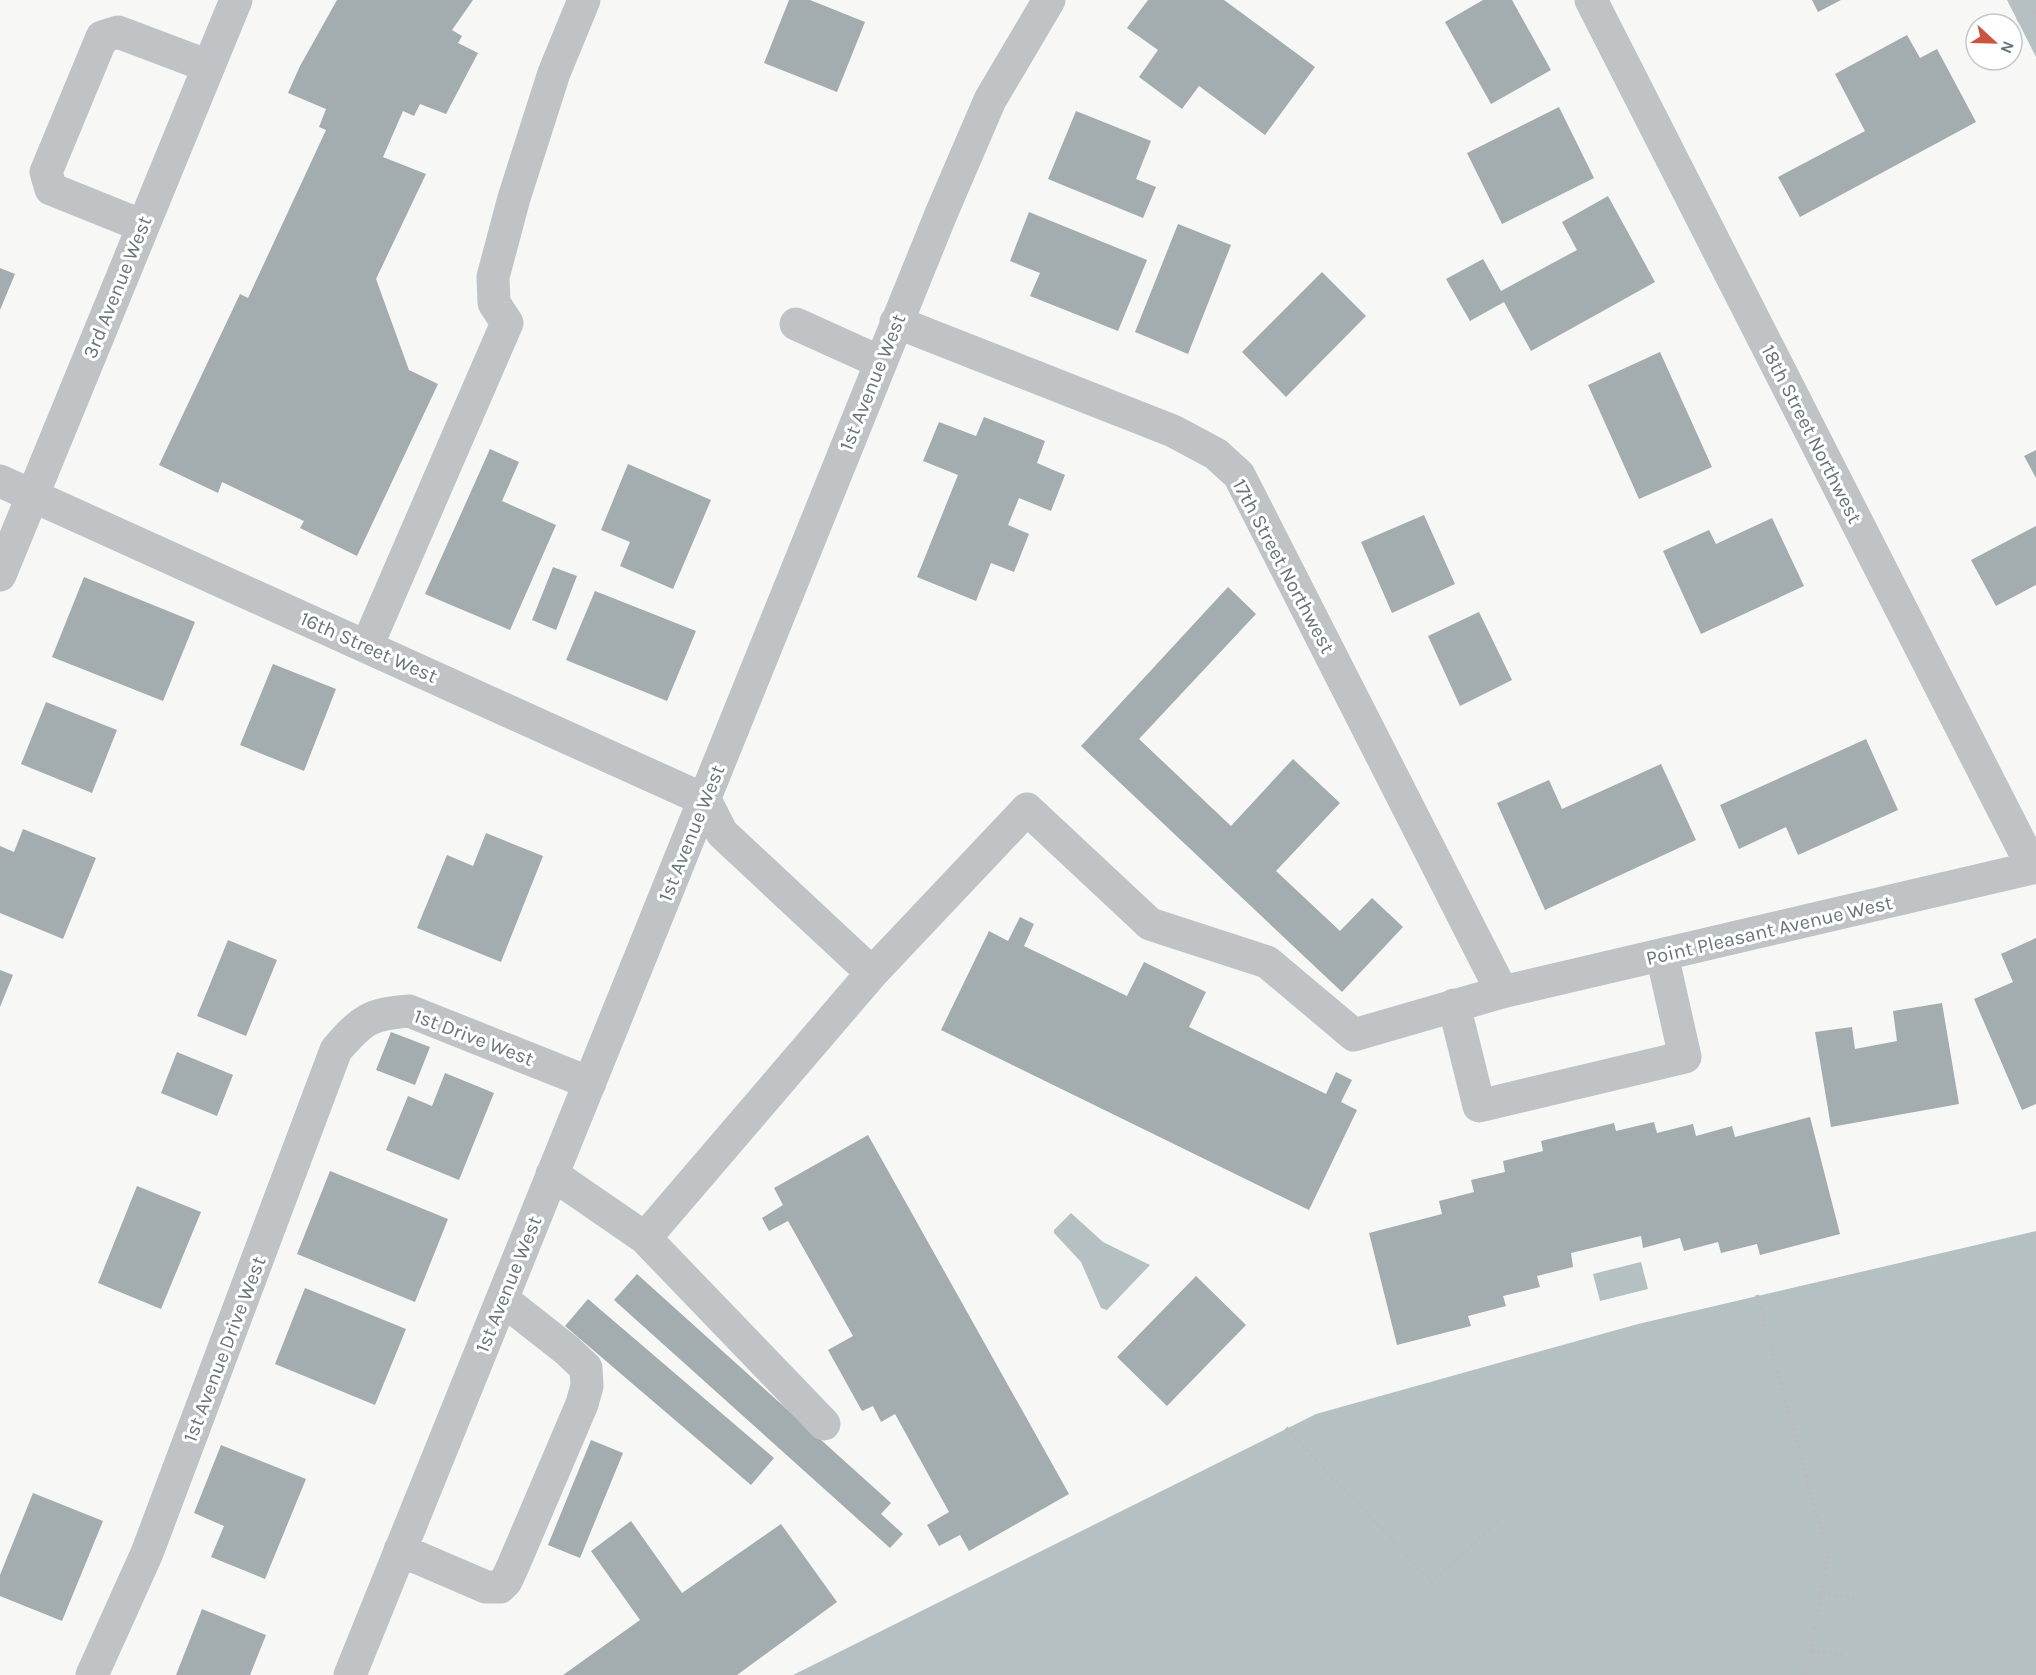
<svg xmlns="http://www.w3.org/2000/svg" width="2036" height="1675" font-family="Karla,sans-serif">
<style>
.water{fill:#b5c0c3}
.building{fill:#a3acaf}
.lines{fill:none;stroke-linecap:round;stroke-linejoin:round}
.path{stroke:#b9bcbe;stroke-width:4;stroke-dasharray:3 3;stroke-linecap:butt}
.minor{stroke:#bfc3c6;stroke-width:33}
.labels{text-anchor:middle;stroke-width:6;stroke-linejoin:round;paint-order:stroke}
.street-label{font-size:20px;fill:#66757c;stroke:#fff}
</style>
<rect width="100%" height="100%" fill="#f7f7f5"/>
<path class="water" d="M2007,0h29v57z
M1071,1213l32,29 47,23 -43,45 -6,-2 -20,-46 -27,-29v-3z
M2036,1231v444h-1243l523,-261 322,-90z
M1641,1262l7,27 -48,12 -7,-27z"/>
<path class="building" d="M337,0h136l-21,30 10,6 -4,7 20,10 -32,61 -26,-10 -6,12 -11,-5 -20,46 43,17 -50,105 33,91 29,14 -81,172 -57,-28 4,-7 -82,-39 -4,11 -59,-28 81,-171 8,4 78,-168 -7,-3 7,-18 -38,-16 12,-27z
M789,0h21l55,22 -28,70 -73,-29z
M1148,0h76l91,67 -50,68 -66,-49 -17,23 -43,-32 19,-27 -31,-22z
M1483,0h29l39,70 -60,34 -46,-82z
M1812,0h29l-23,12z
M1907,35l13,23 17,-9 39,73 -176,95 -22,-40 87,-46 -30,-57z
M1559,107l35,71 -92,46 -35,-71z
M1076,111l75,30 -15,38 20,8 -13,31 -95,-39z
M1608,196l47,86 -124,69 -27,-49 -34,19 -24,-42 37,-20 18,32 76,-41 -15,-28z
M1029,212l118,48 -29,71 -88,-35 10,-23 -30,-12z
M1178,224l53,21 -43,109 -53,-22z
M0,268l15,6 -15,36z
M1322,272l44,44 -80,81 -44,-45z
M1660,352l52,115 -73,32 -51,-114z
M984,417l61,24 -8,22 28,12 -14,36 -32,-13 -11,27 21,9 -15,38 -23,-9 -15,38 -59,-24 41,-102 -35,-14 16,-39 37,14z
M490,449l29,13 -17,39 54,24 -46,105 -85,-36z
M2036,450v28l-12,-22z
M628,464l83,36 -38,89 -53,-23 10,-24 -29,-12z
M1424,515l31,69 -63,29 -31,-71z
M1772,518l32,68 -103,48 -38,-83 46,-21 7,14z
M2036,526v59l-40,21 -25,-46z
M553,567l24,9 -21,54 -24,-10z
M84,577l111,45 -32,79 -111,-44z
M1228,587l28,27 -117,125 92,87 62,-67 47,44 -64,68 64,60 32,-33 31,29 -61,65 -261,-246z
M595,591l101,40 -29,70 -101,-41z
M1479,612l33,68 -52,26 -32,-70z
M273,664l63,25 -32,82 -64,-26z
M46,702l71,28 -25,63 -71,-29z
M1866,739l32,71 -100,45 -12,-28 -47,22 -19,-44z
M1661,764l35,76 -151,70 -48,-107 52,-23 13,29z
M23,829l73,29 -33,81 -63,-26v-67l14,6z
M486,833l57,23 -42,106 -84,-34 30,-73 26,11z
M1020,917l14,7 -10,22 103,50 17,-34 62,30 -17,35 137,67 10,-22 16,8 -11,22 16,8 -48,100 -368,-180 48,-99 19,10z
M2036,938v166l-14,6 -48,-111 39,-17 -12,-28z
M228,940l49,20 -31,76 -49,-20z
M0,970l13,5 -13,32z
M1942,1003l17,101 -128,23 -16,-95 37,-5 3,22 42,-8 -4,-30z
M391,1032l39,15 -15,38 -39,-15z
M177,1052l56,23 -16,41 -56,-23z
M445,1073l49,20 -35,87 -73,-30 22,-54 24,10z
M1810,1117l30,117 -80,21 -3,-11 -36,9 -3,-11 -34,9 -4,-13 -37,10 -2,-12 -70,17 2,14 -36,9 3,11 -37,9 3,10 -38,10 3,10 -74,19 -28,-112 73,-19 -3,-13 35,-9 -3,-12 34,-8 -2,-11 40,-10 -2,-10 73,-18 2,8 38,-9 3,11 36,-9 3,12 36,-10 3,11z
M868,1135l201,359 -100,57 -9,-16 -21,11 -12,-21 22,-13 -54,-98 -14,8 -8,-16 -11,5 -34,-61 25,-14 -65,-115 -19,10 -7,-13 21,-13 -9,-17z
M330,1171l118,48 -33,83 -118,-48z
M137,1186l64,26 -40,97 -63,-26z
M637,1274l254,229 -10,11 22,20 -13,14 -276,-248z
M1196,1276l50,49 -79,81 -50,-49z
M305,1288l101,41 -31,76 -100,-41z
M588,1299l186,159 -23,27 -186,-159z
M591,1440l32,13 -43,105 -32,-13z
M221,1445l85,34 -41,100 -54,-22 13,-31 -30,-13z
M33,1493l70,28 -41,100 -62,-25v-21z
M631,1521l51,72 99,-69 56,78 -100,73h-174l77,-55 -49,-69z
M202,1609l64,26 -16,40h-74z"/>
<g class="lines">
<path class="path" d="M2017,20l19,-9
M1757,1295l71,262 -22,118
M1286,1428l146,154 67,-62
M1822,1594l37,5
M1811,1650l35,5"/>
<path class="minor" d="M1591,0l442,868
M143,226l-92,-37 -5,-17 56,-135 16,-5 90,34
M896,322l277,109 43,23 23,21 263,517
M796,324l84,38
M0,481l705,319 17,33 150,140
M0,575l236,-575
M367,646l140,-323 -13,-20 -1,-26 21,-79 40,-125 30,-73
M1454,1005l25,101 206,-49 -23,-102
M552,1174l93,64 179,186
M645,1238l227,-265 155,-164 123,115 117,38 87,73 148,-43 534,-125
M400,1550l86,37h14l6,-6 7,-15 69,-162 5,-18 -1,-18 -19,-18 -65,-51
M92,1675l55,-122 189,-503c26,-30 33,-36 73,-39l181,72
M350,1675l591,-1461 49,-114 59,-100"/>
</g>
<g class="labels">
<g class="street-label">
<text transform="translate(117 287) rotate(-68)" y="7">3rd Avenue West</text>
<text transform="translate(872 382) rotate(-68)" y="7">1st Avenue West</text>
<text transform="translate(1812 434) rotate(63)" y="7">18th Street Northwest</text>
<text transform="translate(1284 566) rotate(62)" y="7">17th Street Northwest</text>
<text transform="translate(369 647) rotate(24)" y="7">16th Street West</text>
<text transform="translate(691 833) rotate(-68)" y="7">1st Avenue West</text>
<text transform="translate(1769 930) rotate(-13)" y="7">Point Pleasant Avenue West</text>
<text transform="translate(474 1037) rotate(21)" y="7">1st Drive West</text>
<text transform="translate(508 1284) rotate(-68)" y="7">1st Avenue West</text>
<text transform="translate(224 1349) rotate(-69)" y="7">1st Avenue Drive West</text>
</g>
</g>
<g transform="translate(1994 42) rotate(112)"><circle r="28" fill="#ffffff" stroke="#c2c8cb" stroke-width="1.5"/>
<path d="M0-4.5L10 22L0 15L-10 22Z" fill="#cc5340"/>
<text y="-9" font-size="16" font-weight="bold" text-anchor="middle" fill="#66757c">N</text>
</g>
</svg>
